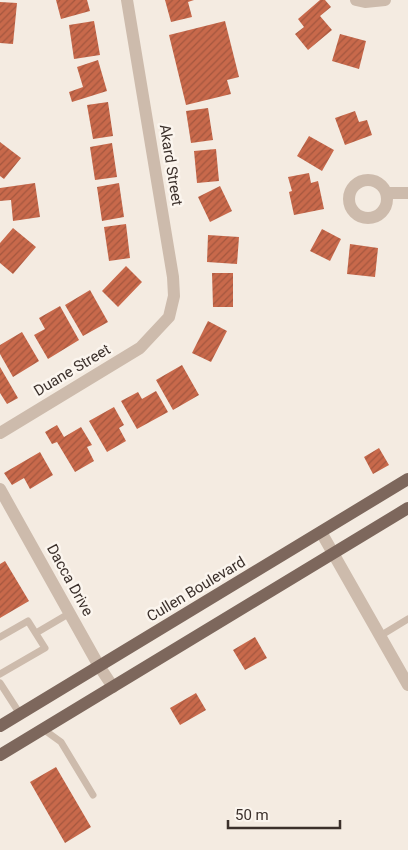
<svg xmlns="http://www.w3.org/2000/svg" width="408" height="850" font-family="Roboto,sans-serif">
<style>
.building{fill:url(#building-hatch)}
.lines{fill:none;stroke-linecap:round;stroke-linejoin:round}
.lane{stroke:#cdbbac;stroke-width:7}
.street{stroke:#cdbbac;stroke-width:12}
.primary{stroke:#7d675c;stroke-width:12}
.labels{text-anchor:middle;stroke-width:5;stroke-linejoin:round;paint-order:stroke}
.street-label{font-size:15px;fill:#3b302b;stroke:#fbf5ee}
</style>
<defs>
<pattern id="building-hatch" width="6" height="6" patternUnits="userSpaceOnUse" patternTransform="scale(1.25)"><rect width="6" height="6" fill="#c8694b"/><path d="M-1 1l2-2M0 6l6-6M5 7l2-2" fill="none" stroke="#a4573f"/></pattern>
</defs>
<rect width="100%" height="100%" fill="#f4ebe1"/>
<path class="building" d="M56,0h31l3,11 -29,8z
M165,0h29l-6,2 4,15 -21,5z
M320,0h5l6,7 -11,9 12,14 -24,20 -13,-16 9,-7 -6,-8z
M0,2l17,1 -4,41 -13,-1z
M94,21l6,34 -26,4 -5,-34z
M225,21l14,56 -12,3 4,14 -45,11 -17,-70z
M340,34l26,7 -7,28 -27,-8z
M98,60l9,31 -35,11 -3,-10 14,-5 -6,-20z
M108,102l5,34 -20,3 -6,-34z
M208,108l5,32 -22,3 -5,-32z
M355,111l4,11 8,-2 5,15 -27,10 -10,-27z
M309,136l25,14 -12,21 -25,-15z
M0,142l21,16 -17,21 -4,-3z
M112,143l5,34 -22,3 -5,-33z
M216,149l3,32 -22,2 -3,-32z
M309,173l2,10 7,-2 6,28 -30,6 -5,-23 3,-1 -4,-14z
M35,183l5,34 -27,4 -2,-21 -11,1v-13z
M119,183l5,34 -22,4 -5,-34z
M220,186l12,25 -22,11 -12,-25z
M126,224l4,34 -21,3 -5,-34z
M13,228l23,19 -23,27 -13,-11v-20z
M322,229l19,10 -11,22 -20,-10z
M208,235l31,2 -2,27 -30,-2z
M350,244l28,4 -3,29 -28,-3z
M126,266l16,16 -24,25 -16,-16z
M212,273h21v34h-20z
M90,290l18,32 -25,14 -18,-31z
M60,306l19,34 -31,19 -14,-24 11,-6 -6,-11z
M208,321l19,10 -16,31 -19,-9z
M22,332l17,29 -26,16 -13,-23v-9z
M182,365l17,30 -26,15 -17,-30z
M0,367l18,31 -11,6 -7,-11z
M156,391l12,21 -31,17 -16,-28 17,-9 4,7z
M114,407l10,18 -5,3 7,13 -19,11 -18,-31z
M57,425l7,12 17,-10 11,18 -5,2 7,14 -19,11 -18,-30 -5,2 -7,-12z
M379,448l10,17 -16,9 -9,-17z
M40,452l13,23 -23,14 -6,-11 -12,7 -8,-12z
M5,561l24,40 -29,17v-54z
M255,637l12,21 -22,12 -12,-20z
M196,693l10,17 -26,15 -10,-17z
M56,767l35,60 -26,16 -35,-61z"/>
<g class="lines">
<path class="lane" d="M36,633l34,-20
M380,636l28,-17
M0,637l28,-16 17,27 -45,26
M0,683l20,31
M43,729l18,13 32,53"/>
<path class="street" d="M356,0l9,2 20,-2
M349 199a19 19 0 1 1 38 0a19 19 0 1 1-38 0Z
M387,193h21
M0,433l140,-85 29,-31 5,-21 -1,-19 -46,-277
M0,489l99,177 14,21
M321,532l87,153"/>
<path class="primary" d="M0,726l408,-247
M0,755l408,-247"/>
</g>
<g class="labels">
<g class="street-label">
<text transform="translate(171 165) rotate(81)" y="5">Akard Street</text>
<text transform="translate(72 370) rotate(-31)" y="5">Duane Street</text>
<text transform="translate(70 580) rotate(61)" y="5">Dacca Drive</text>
<text transform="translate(196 589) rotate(-31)" y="5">Cullen Boulevard</text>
</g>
</g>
<path d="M228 820v8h112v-8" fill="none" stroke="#3b302b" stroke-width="2.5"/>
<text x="235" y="820" font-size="15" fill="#3b302b" stroke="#fbf5ee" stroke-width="4" paint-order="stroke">50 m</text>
</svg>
